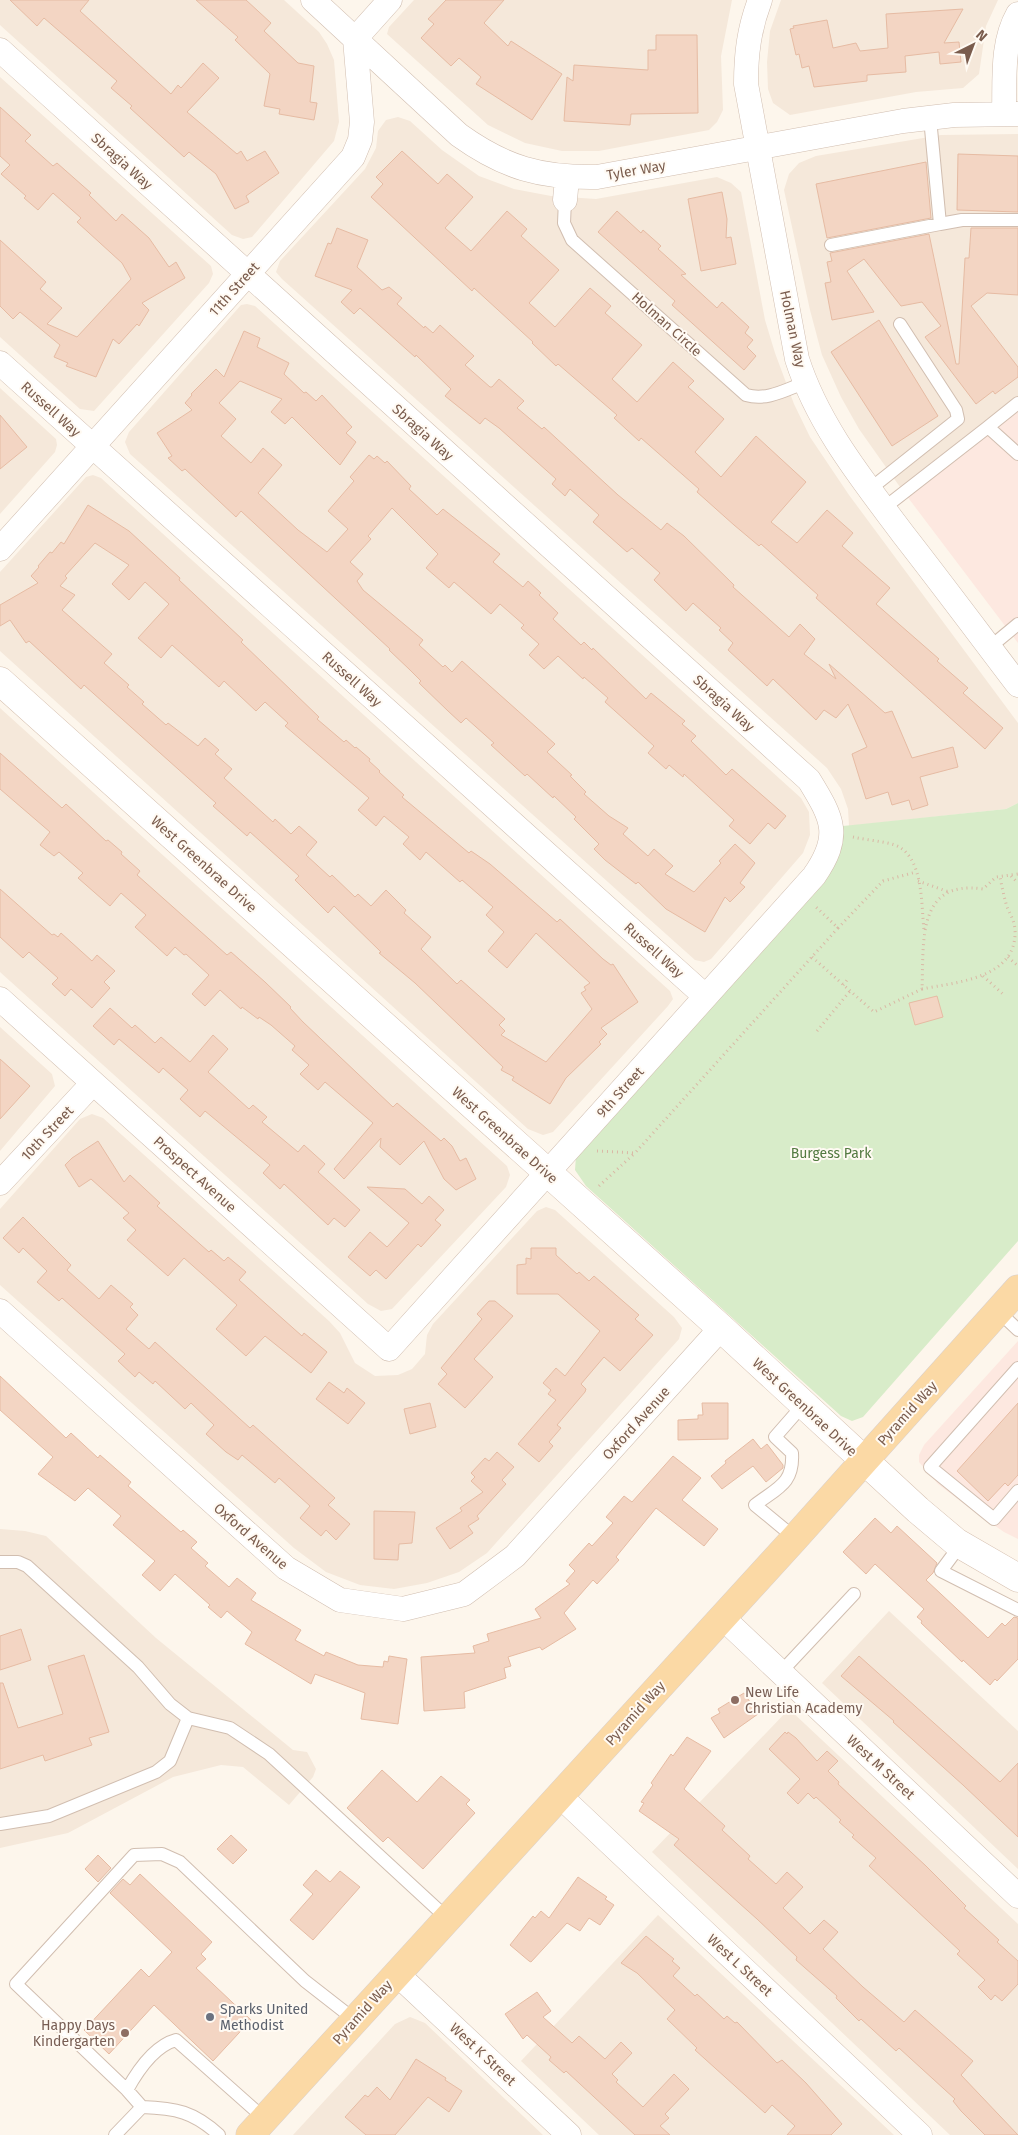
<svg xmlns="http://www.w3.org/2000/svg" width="1018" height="2135" font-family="'Fira Sans',sans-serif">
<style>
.residential{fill:#f5e8da}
.commercial{fill:#fde8e0}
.green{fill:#d8ecc9}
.building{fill:#f3d5c3;stroke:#e6bba3;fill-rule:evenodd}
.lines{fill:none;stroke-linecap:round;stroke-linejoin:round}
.lane-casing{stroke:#d1beb0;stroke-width:14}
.street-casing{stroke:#d1beb0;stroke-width:25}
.secondary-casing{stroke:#d6c0b0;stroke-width:29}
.primary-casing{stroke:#dad1cd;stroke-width:29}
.path{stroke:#d9b8a5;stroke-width:3;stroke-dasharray:1 4;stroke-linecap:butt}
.lane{stroke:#fff;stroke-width:12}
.street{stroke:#fff;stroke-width:24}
.secondary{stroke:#fff;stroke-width:28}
.primary{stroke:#fbd9a5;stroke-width:28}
.education-dot{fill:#8d6e63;stroke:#fffaf3;stroke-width:2}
.worship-dot{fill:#6b7280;stroke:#fffaf3;stroke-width:2}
.labels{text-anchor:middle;stroke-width:4;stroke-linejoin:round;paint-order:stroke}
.street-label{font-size:14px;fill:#7a5c4d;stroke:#fffaf3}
.park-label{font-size:14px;fill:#537a41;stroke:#fffaf3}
.education-label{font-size:14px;fill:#785e54;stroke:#fffaf3;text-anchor:start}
.worship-label{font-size:14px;fill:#5b616d;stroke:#fffaf3;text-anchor:start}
</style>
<rect width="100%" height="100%" fill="#fdf6ec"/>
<path class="residential" d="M0,0h284l35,32 8,12 7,16 5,62 -5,19 -82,96 -9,2 -11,-4 -232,-210z
M414,0h318l-11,56 2,54 -6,12 -8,8 -110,21h-37l-37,-8 -37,-18 -101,-91 2,-7z
M781,0h217l-12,26 -7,48 -16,14 -47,4 -126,23 -17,-12 -5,-14 -1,-27 3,-31z
M0,77l211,189 2,8 -4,9 -115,128 -14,-2 -80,-72z
M398,117l12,4 32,29 37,26 35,13 37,7 45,3 121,-22 14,6 10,9 24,128 10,33 19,51 16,33 39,58 169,228v80l-12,6 -157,17 -1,-17 -7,-20 -14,-21 -545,-489 -6,-7 4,-11 85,-92 11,-21 2,-17 8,-11z
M1018,134v262l-118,91 -41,-58 -18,-32 -19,-42 -12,-45 -26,-120 5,-16 10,-11 17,-7 125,-21z
M247,304l8,2 546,492 8,14 1,23 -7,18 -92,106 -7,3 -9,-2 -565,-506 -5,-12 4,-10 112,-127z
M0,388l56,51 1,6 -2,7 -55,62z
M93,475l8,3 569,513 3,8 -5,7 -115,126 -10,3 -15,-6 -528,-478v-79l86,-95z
M0,708l507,458 3,9 -4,12 -114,122 -11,2 -13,-7 -368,-332z
M0,1027l52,47 3,12 -55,65z
M92,1114l11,4 226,203 11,12 15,30 20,13 23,-1 14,-6 13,-15 2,-19 6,-11 104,-113 9,-4 9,3 119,107 8,11 -3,11 -192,214 -28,19 -32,11 -33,6 -34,-4 -34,-13 -32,-24 -294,-263v-76l80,-90z
M0,1529l25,2 21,5 110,102 137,112 14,2 9,17 -3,8 -24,28 -46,-38 -22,-2 -48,12 -105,56 -68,15z
M889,1611l129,120v138l-196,-186z
M789,1709l229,215v211h-68l-298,-283z
M658,1915l236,220h-295l-78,-74z
M410,2017l15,6 118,112h-250l102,-111z"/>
<path class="commercial" d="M1018,396v247l-118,-156z
M1018,1341v198l-14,-7 -33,-23 -33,-25 -19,-22v-7l5,-10z"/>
<path class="green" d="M1018,803v438l-155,176 -11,4 -11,-5 -255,-230 -11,-16 1,-14 267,-321v-9l163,-17z"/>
<path class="building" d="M10,0h79l-9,11 91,83 7,-9 3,3 22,-25 16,15 -32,34 50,42 4,-3 6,10 18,-10 14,22 -33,23 3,6 -14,7 -19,-35 -27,-22 -5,5 -54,-49 2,-2 -21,-18 6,-7 -73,-63 -7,8z
M196,0h50l25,23 -7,8 34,32 16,3 -4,36 7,1 -3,17 -35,-6 1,-5 -16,-3 6,-32 -35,-34 3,-3z
M446,0h58l-20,23 24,23 3,-5 51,33 -30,46 -56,-36 5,-7 -22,-19 -8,8 -30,-28 13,-14 -6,-5z
M963,9l-19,34 15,-1 2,20 -21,2 -1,-12 -34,4 1,16 -39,3v6l-53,6 -5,-21 -7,2 -3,-14 -3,1 -6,-26 4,-1 -1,-2 34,-6 6,28 23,-5 4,8 28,-3 -2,-34z
M656,35h41l1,78 -67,1 -1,11 -66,-4 3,-44 6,4 1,-16 74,5v-20h8z
M0,107l31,28 -6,6 28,25 4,-3 34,30 -2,2 27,26 6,-7 27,24 20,29 7,-5 9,16 -43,25 7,7 -10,16 -2,-2 -18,20 -6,-5 -17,38 -30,-11 2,-3 -14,-6 6,-12 -40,-33 -7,7 -13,-13v-66l46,42 -6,7 22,19 -15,16 30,13 54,-58 -9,-16 -45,-41 4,-4 -28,-25 -15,17 -14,-12 2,-2 -25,-22 9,-9 -10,-9z
M402,151l36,33 9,-10 26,23 -28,31 26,23 36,-40 20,18 -6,7 38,34 -30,33 26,24 35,-39 21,18 -6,7 37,32 -30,34 25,23 36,-40 21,19 -6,6 36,32 -29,33 26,25 35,-41 50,46 -35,40 26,21 30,-33 26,23 -11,13 48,42 -14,16 63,55 -2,2 31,27 -5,5 40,35 -18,21 -169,-151 2,-3 -57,-51 -2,2 -25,-21 -37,-33 2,-3 -58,-51 -2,3 -25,-23 3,-3 -59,-51 -2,2 -24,-23 1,-1 -59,-54 -2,3 -101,-94 12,-13 -7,-7z
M958,154l60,2v56l-61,-2z
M926,162l5,56 -104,20 -11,-54z
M722,192l5,27 -1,19 5,-1 5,27 -35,7 -13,-72z
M617,211l24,22 2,-3 18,16 -3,3 28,25 -5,1 36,33 5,-6 27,25 -4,6 8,7 -6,7 9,9 -12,14 -72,-65 3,-4 -77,-69z
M337,228l31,12 -11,27 25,23 7,-3 13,11 -5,6 27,24 1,-2 8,7 7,-8 23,21 11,10 -9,9 25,22h2l7,-8 25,22 -7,7 25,21 2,-2 74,68 43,35 6,-7 17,13 50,49 -1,2 56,50 11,-13 15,15 -11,15 32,25 -7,-15 56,49 7,-2 20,47 41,-11 5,20 -38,10 8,28 -16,5 -3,-10 -17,5 -4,-13 -22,7 -14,-45 15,-7 -19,-43 -12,14 -12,-8 -8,10 -43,-41 -6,7 -39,-36 5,-7 -14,-13 2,-2 -28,-25 -7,8 -32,-31 6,-7 -28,-25 -5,4 -34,-30 6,-7 -29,-26 -5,7 -13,-12 4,-5 -57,-51 -14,-10 -5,6 -35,-28 6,-7 -35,-34 -1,2 -55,-49 -6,6 -13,-12 11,-12 -37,-14 13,-33 3,1z
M971,228h47v67l-31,-2 -16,13 47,61v10l-23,17 -2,-3 -17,13 -51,-67 16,-11 -19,-24 -21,4 -37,-47 -17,12 27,41 -42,8 -7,-37 6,-1 -4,-20 5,-1 -2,-8 99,-19 27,130h3l6,-106h4z
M879,320l59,96 -46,30 -61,-94z
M244,331l16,7 -3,9 32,16 -5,11 20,19 2,-1 10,9 6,-6 30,32 -6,6 10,9 -16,23 -48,-48 -7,7 -14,-12 11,-13 -42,-18 -21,22 17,16 -15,17 30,27 12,-15 19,17 -24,28 40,37 29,22 21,-23 -20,-18 26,-30 -4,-4 19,-22 5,4 3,-3 8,7 2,-2 24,25 -2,3 28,26 6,-6 57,45 -7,8 30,25 5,-6 13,12 -2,2 19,18 -5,6 28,26 3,-3 8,8 1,-2 53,51 5,-6 34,28 -3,3 14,12 -5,5 35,34 6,-6 54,47 -11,13 -7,-6 -18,21 -21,-18 5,-6 -50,-46 -1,3 -14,-12 -3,4 -18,-16 6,-7 -49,-44 3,-4 -24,-21 -1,2 -25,-23 -14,13 -15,-14 10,-11 -18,-16 3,-3 -24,-21 -9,10 -37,-32 -5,6 -23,-20 12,-14 -46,-46 -24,28 3,3 -21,23 13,12 -6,7 6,9 60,50 -4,5 24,22 2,-2 7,7 10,-11 93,83 -8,8 25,23 -2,1 16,16 -2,2 25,22 19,12 -5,6 25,22 6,-7 19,17 -8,8 29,18 27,-29 -2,-2 16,-17 20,19 -15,20 5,4 -15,15 -5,-5 -20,35 -39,-23 -28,-27 -2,2 -31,-24 -11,-11 5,-5 -25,-25 2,-2 -22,-21 -1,2 -26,-24 -2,2 -34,-31 3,-2 -28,-25 -5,5 -13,-12 -29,-28 2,-2 -11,-11 -21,-20 1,-1 -149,-138 -5,6 -51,-48 -3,2 -14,-13 4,-2 -15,-23 35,-23 -7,-7 7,-8 -1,-1 25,-25 8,8z
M0,415l27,32 -27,22z
M88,505l41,26 51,47 -1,2 64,60 -2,2 78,75 -2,2 27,23 2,-2 9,8 1,-1 14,12 -1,2 11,10 -1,1 25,23 -2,2 67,56 2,-2 19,13 67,58 3,-3 43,40 8,6 2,-1 25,38 -37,26 6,6 -8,8 2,2 -35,34 -16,26 -38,-24 2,-3 -13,-7 2,-3 -88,-84 -36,-30 2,-1 -47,-46 -6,7 -33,-33 4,-4 -49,-44 -3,4 -34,-30 3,-3 -132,-118 -3,4 -52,-48 -3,2 -16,-23 -10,6v-21l38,-22 -7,-7 8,-9 -1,-1 12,-14 2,1 9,-11 3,2zM95,543l34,22 -17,19 17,16 16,-18 24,22 -31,34 23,20 11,-13 47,42 5,-6 32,30 9,-9 23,21 -3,3 84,72 -11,12 18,16 8,-10 25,21 -6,7 17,16 6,-8 34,30 2,-2 31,27 -7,8 18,17 -16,19 19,17 29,-35 54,50 -6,4 2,3 -5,3 11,16 -46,53 -45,-27 4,-4 -6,-6 6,-6 -44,-39 -4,4 -36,-35 10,-12 -27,-24 2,-3 -20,-20 -15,16 -13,-12 -3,3 -23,-22 -2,2 -24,-22 11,-13 -18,-16 -8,8 -16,-15 -2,3 -49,-44 8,-9 -17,-15 4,-4 -14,-12 -7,8 -30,-23 -2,2 -24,-21 2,-2 -17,-15 2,-2 -25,-22 8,-9 -50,-44 13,-15 -15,-9 7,-8 -2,-2z
M0,753l62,55 4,-4 40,37 2,-1 14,12 -1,2 19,17 -3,4 90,80 4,-3 34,30 26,25 -1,1 13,14 90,85 4,-4 44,38 3,-3 8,8 8,15 6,-3 10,21 -20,11 -12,-11 -20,-38 -24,24 -20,-18 1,-9 -37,41 -10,-10 39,-46 -48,-41 -7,8 -18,-16 9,-9 -17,-15 3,-4 -24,-21 -12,-8 -1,2 -16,-12 -1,2 -21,-19 -15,16 -13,-12 17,-19 -23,-21 -2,1 -9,-8 -8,9 -32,-29 11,-12 -25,-22 -11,13 -32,-28 5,-5 -24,-21 -5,4 -14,-11 10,-13 -50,-43z
M0,889l52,46 2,-1 4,3 3,-4 31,28 5,-6 18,16 -11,11 6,6 -18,20 -21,-19 -6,7 -13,-12 6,-6 -29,-26 -6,6 -23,-21z
M937,996l6,21 -28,8 -6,-22z
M110,1008l22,20 3,-3 20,18 6,-6 29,25 23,-27 15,14 -20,23 41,37 4,-4 14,12 -5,5 36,30 6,-7 21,19 -7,8 42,38 -15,17 -11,-9 -6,7 -44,-41 -4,5 -17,-16 7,-8 -65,-54 -5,6 -20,-18 8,-9 -25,-22 -4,5 -40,-34 -5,6 -21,-19z
M0,1059l30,27 -30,33z
M98,1141l26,41 6,-7 30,28 -3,3 52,46 2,-2 13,11 4,-4 18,15 -7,8 63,56 2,-3 23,19 -16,21 -46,-37 -19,20 -30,-27 21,-24 -53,-47 -16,18 -41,-36 9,-10 -13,-12 6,-5 -38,-34 -12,8 -14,-22 7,-7z
M367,1187l38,2 17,15 7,-8 15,14 -9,10 6,5 -20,22 -3,-3 -32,35 -10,-9 -6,6 -22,-19 22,-25 17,15 22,-24z
M23,1217l48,48 -4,5 32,29 12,-14 22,19 -3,3 8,8 -12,14 23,20 6,-7 95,86 3,-3 82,73 -7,7 22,19 -14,16 -10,-10 -5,6 -21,-18 10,-12 -31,-28 -4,5 -33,-28 -4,5 -12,-8 -20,-18 8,-9 -23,-22 -6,6 -30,-28 -2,3 -14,-12 -4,5 -17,-16 7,-7 -63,-56 -3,3 -22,-19 10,-11 -24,-23 -4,5 -16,-15z
M531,1248h25v7l21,19 2,-2 10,9 5,-5 45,39 -4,4 18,16 -33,36 -16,-14 -23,27 5,5 -1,3 -28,33 4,3 -12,14 4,4 -14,16 -21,-18 38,-44 -8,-6 3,-4 -8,-7 13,-15 9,8 35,-45 -42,-37h-41v-29l9,-1v-6l5,1z
M489,1301h6l18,15 -39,43 19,18 -28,31 -27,-24 9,-10 -6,-6 41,-49 -5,-5z
M0,1376l66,62 5,-5 27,25 2,-3 31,27 -3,4 53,46 2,-2 14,12 -6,6 17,15 -3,3 24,21 8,-9 19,15 -5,7 50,30 -6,10 29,16 2,-4 32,13 25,2 1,-6 4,1 1,-6 18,3 -9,65 -37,-5 4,-26 -50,-19 -4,10 -66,-40 7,-12 -25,-21 -6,7 -13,-11 2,-2 -35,-31 -15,17 -18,-16 13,-14 -42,-36 8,-9 -33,-28 -13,13 -37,-27 15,-17 -53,-47z
M329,1382l15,11 3,-5 18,15 -17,21 -32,-25z
M430,1403l6,24 -26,7 -6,-25z
M702,1403h26v36l-50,1v-20l20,-1v-4h5z
M1018,1403v72l-10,11 -3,-3 -17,18 -31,-30z
M753,1439l8,10 6,-5 16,21v3l-17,14 -13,-16 -31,23 -11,-13 15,-13 -1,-2z
M497,1452l17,15 -12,13 4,4 -29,32 2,3 -11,7 5,7 -23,16 -14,-21 26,-17 -2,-3 23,-16 -12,-11 4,-4 -4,-4 14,-15 4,3z
M673,1456l28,22 -19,22 36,29 -14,17 -48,-38 -40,49 3,3 -22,24 -4,-4 -29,33 12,16 -34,21 -2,-3 -32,10 3,9 -7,2 2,10 -42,14 1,16 -41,3 -3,-54 54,-4 -2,-7 16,-5 -2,-7 54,-16 -6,-9 35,-25 -4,-3 9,-10 -6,-6 20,-22 3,3 21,-23 -7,-6 18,-21 8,6z
M374,1511l41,1 -3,31 -13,1 -1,16 -24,-1z
M875,1518l16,15 6,-7 40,37 -4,10 -7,7 62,58 14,-15 3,3 9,-9 4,1v41l-21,22 -2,-2 -5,6 -27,-25 -1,2 -41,-39 1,-2 -5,-4 7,-8 -49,-45 -9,10 -23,-22z
M21,1629l10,31 -31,10v-34z
M84,1655l25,77 -20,6 3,7 -47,16 -2,-6 -43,14v-86h3l15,45 45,-14 -15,-48z
M859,1656l141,126 18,-19v74l-55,-52 -70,-63 1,-1 -53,-45z
M744,1693l14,21 -34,24 -13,-20 9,-5 -2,-4z
M785,1732l2,2 1,-2 8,6 21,23 10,-10 11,10 -10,10 11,11 -1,2 88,82 40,40 -2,2 35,32 -2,2 21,19v23l-16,17 -7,-6 -4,5 -13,-13 7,-7 -28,-26 3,-3 -91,-85 7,-8 -24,-21 2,-2 -15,-13 2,-2 -25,-23 -2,2 -6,-6 -10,11 -11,-11 13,-14 -31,-30z
M687,1737l24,14 -27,38 41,37 -3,4 28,26 -2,3 28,25 11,-12 16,15 -20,21 27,26 14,-14 14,12 -15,17 40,38 41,35 11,-12 58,51 -12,14 57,60h-33l-24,-24 -8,-10 2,-2 -56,-51 -3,3 -35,-32 -2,2 -23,-23 1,-2 -41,-36 1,-3 -40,-38 -83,-74 5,-6 -40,-28 5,-8 -3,-1 12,-17 -2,-2 20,-29 2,2z
M382,1770l35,32 24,-26 29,24 -4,4 9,9 -52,56 -35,-32 -5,5 -36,-34z
M231,1835l16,15 -14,14 -16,-15z
M98,1855l13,13 -13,14 -13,-13z
M316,1870l14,12 10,-11 20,16 -47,53 -23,-20 23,-26 -10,-9z
M140,1874l72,68 -11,12 5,5 -10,9 55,52 -38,41 -59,-56 -45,49 -25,-24 57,-61 8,8 23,-25 -62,-59 13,-14 7,6z
M578,1877l29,20 -2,2 9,6 -14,20 -11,-7 -9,13 -13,-8 -36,39 -2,-1 -19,-16 23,-29 2,2 6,-7 8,7z
M646,1936l28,23 -2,2 8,7 -7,8 22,20 2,-2 27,25 3,-3 8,7 2,-1 40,41 5,-3 24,23 36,41 -11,11h-44l8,-9 -23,-21 -7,8 -70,-63 2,-2 -30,-29 8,-9 -38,-37 -16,-10z
M537,1992l14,19 -8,6 29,26 7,-7 26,23 16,-17 11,11 -20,21 6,6 -2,2 27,25 31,-33 15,15 -24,25 4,4 -9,8 10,9h-35l-69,-64 -2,2 -15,-13 2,-3 -24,-22 -4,4 -18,-25z
M416,2059l30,19 -1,2 17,11 -13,21 -21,-15 -33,38h-29l-21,-18 20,-22 3,2 9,-10 13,13z"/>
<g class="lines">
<defs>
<path id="lane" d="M930,118l10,106 22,-4h56
M565,200l-1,23 8,17 174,155c21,6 39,-5 58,-12
M831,245l109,-21
M988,427l30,-24
M870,489l88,-70 -2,-9 -56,-86
M884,508l104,-81 30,27
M989,648l29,-24
M998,1311l20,19
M1018,1368l-88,99 64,52 24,-28
M795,1538l-40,-33c22,-17 39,-21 37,-52l-17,-16 28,-32
M961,1544l-20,27 77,39
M0,1562h18l9,4 111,101 32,37 18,14 42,10 39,26 179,165
M781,1672l73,-78
M0,1824l49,-8 107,-44 14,-11 18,-43
M127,2090c11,-20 27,-44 49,-50l89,79
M142,2107l-15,-17 -111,-106 118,-129 28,-1 18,8 125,119 50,39
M115,2135l27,-28c34,1 52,5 77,28"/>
<path id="street" d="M313,0l146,135c46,33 82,43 138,42l306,-56 51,-6 64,-1
M760,0c-11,29 -14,54 -14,84l51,275c21,66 65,120 106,175 39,50 77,101 115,151
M0,50l809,730c24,39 33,56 5,96l-425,473 -389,-350
M1004,114c1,-34 -3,-70 14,-100
M565,200l2,-22
M0,363l705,633
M0,549l353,-392 7,-17 2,-18 -7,-83 35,-39
M0,1183l93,-100
M0,1311l286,257 54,32 63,9 61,-15 51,-38 206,-228
M723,1618l295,278
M560,1796l360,339
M397,1974l172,161"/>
<path id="secondary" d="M0,681l721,647 197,182 38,32 62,36"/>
<path id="primary" d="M250,2135l545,-597 223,-249"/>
</defs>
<use href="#lane" class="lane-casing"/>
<use href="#street" class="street-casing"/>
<use href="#secondary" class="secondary-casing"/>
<use href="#primary" class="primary-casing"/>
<path class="path" d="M853,837c13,3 29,4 42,8 29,11 26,60 29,85
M1011,876l7,7
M918,881l31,11
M838,928l45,-47 33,-9
M812,957l62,55 48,-23c2,-46 -6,-110 61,-100l13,-12 22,-3
M1008,957l10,9
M983,976l21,19
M843,985l4,-5
M922,989c34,-7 96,-10 93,-60 -1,-9 -5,-15 -8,-22 -3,-10 -5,-20 -7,-30
M817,1031l33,-40
M597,1151l38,2 203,-225 -22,-21
M599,1186l36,-33"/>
<use href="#lane" class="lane"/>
<use href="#street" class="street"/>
<use href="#secondary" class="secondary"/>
<use href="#primary" class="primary"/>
</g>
<g class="education-dot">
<circle cx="735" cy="1700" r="5"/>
<circle cx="125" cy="2033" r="5"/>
</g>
<circle class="worship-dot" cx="210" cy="2017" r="5"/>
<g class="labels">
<g class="street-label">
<text transform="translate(122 161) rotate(42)" y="5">Sbragia Way</text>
<text transform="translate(636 170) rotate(-10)" y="5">Tyler Way</text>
<text transform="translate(234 289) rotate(-48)" y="5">11th Street</text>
<text transform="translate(667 324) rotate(42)" y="5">Holman Circle</text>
<text transform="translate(793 329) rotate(78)" y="5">Holman Way</text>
<text transform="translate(51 409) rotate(42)" y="5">Russell Way</text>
<text transform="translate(423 432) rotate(42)" y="5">Sbragia Way</text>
<text transform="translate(352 679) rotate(42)" y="5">Russell Way</text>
<text transform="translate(724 703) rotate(42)" y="5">Sbragia Way</text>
<text transform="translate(204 864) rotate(42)" y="5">West Greenbrae Drive</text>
<text transform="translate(654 950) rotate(42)" y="5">Russell Way</text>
<text transform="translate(620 1092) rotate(-48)" y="5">9th Street</text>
<text transform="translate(47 1133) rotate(-47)" y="5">10th Street</text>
<text transform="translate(505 1135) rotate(42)" y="5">West Greenbrae Drive</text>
<text transform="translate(195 1174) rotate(42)" y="5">Prospect Avenue</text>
<text transform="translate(805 1407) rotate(43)" y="5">West Greenbrae Drive</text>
<text transform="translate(907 1413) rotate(-48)" y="5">Pyramid Way</text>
<text transform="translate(636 1423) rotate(-48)" y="5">Oxford Avenue</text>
<text transform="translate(251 1536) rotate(41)" y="5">Oxford Avenue</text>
<text transform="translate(635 1713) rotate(-48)" y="5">Pyramid Way</text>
<text transform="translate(881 1767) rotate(43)" y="5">West M Street</text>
<text transform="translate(740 1965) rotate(43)" y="5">West L Street</text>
<text transform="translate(362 2012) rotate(-48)" y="5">Pyramid Way</text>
<text transform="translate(483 2054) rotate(43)" y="5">West K Street</text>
</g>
<g class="park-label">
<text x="831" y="1158">Burgess Park</text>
</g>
<g class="education-label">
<text x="745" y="1697">New Life<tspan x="745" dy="16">Christian Academy</tspan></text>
<text x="115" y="2030" text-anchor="end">Happy Days<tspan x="115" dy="16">Kindergarten</tspan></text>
</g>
<g class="worship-label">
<text x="220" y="2014">Sparks United<tspan x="220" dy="16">Methodist</tspan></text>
</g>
</g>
<g transform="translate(973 45) rotate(42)" stroke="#fffaf3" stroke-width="4" paint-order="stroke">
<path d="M0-4L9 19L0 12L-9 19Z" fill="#7a5c4d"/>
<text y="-8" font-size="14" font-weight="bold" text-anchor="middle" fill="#7a5c4d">N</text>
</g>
</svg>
